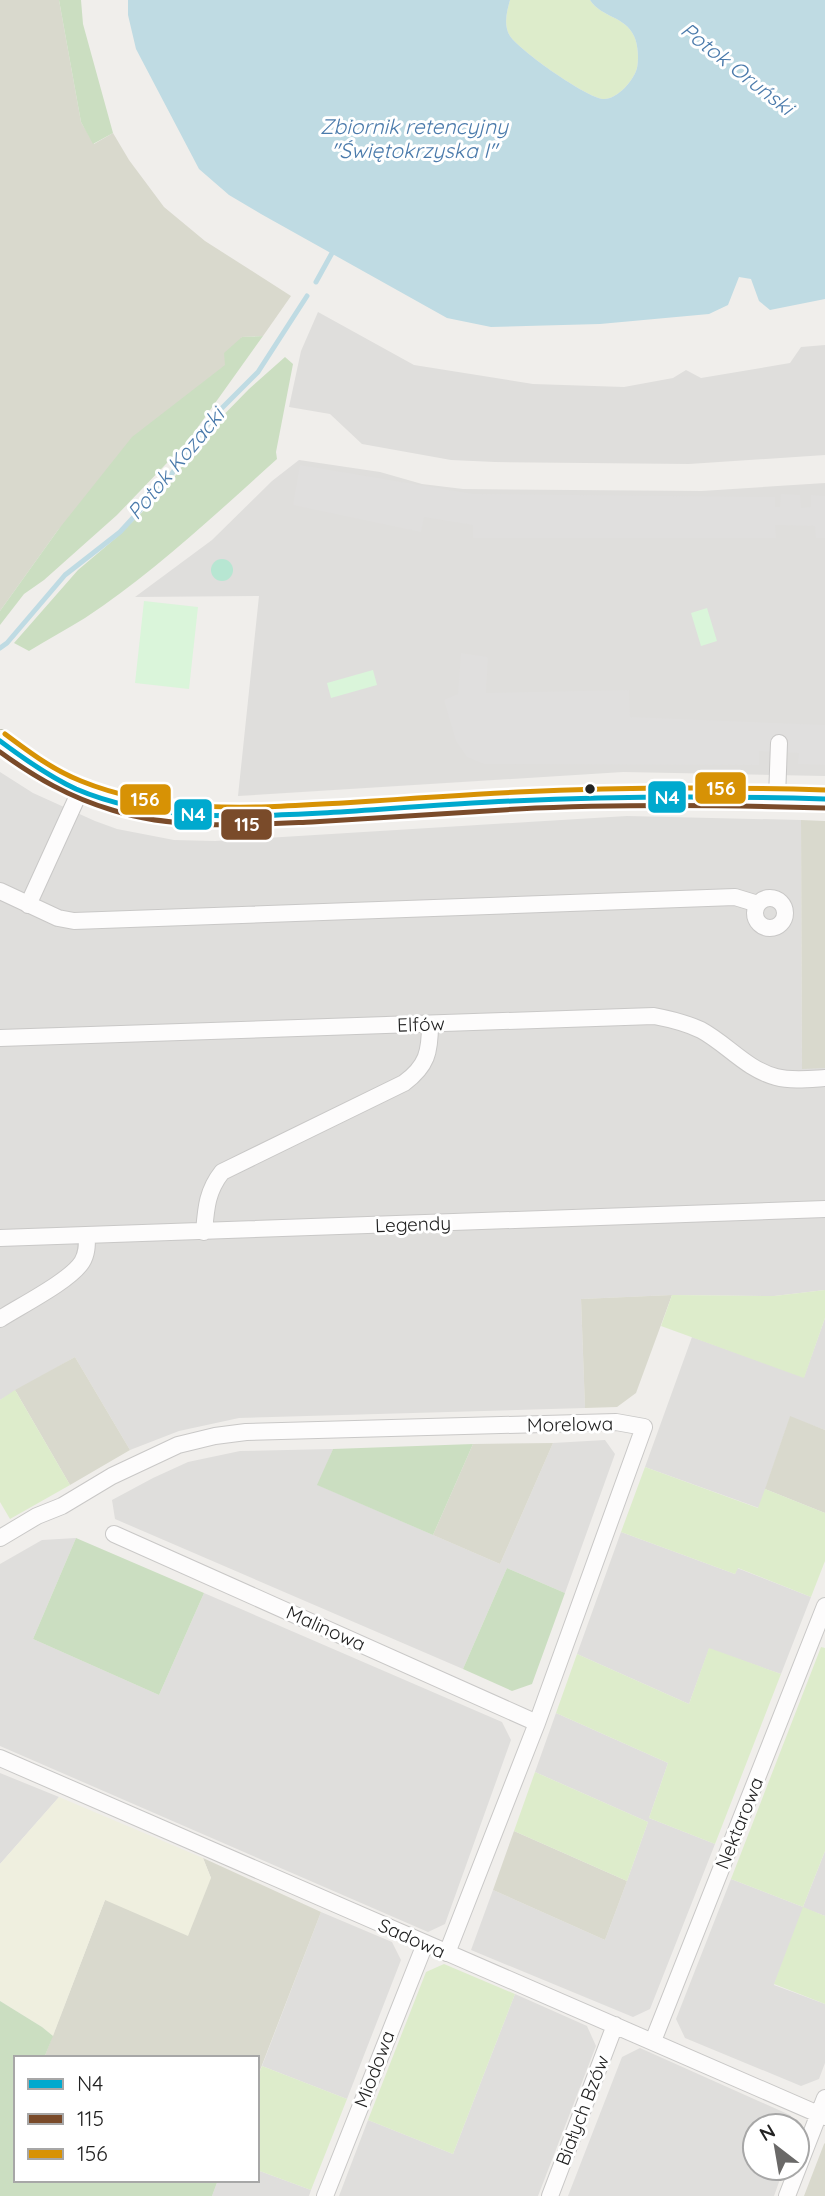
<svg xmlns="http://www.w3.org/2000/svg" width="825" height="2196" font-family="Quicksand,sans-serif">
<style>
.residential{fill:#dfdedc}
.construction{fill:#d9d9cd}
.farmland{fill:#efefdf}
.grass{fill:#ddeccb}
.forest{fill:#cbdec1}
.park{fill:#daf5da}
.pitch{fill:#b7e6d2}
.parking{fill:#e0dfde}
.water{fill:#bfdbe3}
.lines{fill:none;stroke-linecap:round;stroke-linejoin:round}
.stream{stroke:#bfdbe3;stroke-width:5}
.street-casing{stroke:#c9c8c7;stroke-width:18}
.secondary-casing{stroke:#999a82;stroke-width:24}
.street{stroke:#fdfcfc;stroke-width:16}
.secondary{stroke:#f4f4ed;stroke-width:23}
.bus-1-casing{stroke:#fff;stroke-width:10}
.bus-2-casing{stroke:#fff;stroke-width:10}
.bus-3-casing{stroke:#fff;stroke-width:10}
.bus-1{stroke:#00a9ce;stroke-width:5}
.bus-2{stroke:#7a4b2a;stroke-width:5}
.bus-3{stroke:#d79205;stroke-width:5}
.bus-dot{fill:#222;stroke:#fff;stroke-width:2.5}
.labels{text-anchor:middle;stroke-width:6;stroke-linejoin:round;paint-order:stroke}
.street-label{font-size:19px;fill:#222;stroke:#fff}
.water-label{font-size:21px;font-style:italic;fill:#4a7aab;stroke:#fff}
.line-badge{stroke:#fff;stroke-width:2.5}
.badge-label{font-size:19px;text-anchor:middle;font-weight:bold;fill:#fff}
</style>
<rect width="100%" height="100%" fill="#f0eeeb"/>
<path class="residential" d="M318,312l96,53 119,19 91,3 49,-9 13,-8 15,8 89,-15 11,-16 24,-2v110l-136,9 -194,-2 -44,-2 -89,-16 -32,-30 -41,-7 12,-56z
M299,460l81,12 42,12 41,5 239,2 123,-8v293l-202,-4 -385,24 21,-200 -124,1 77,-57 60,-59z
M0,772l33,21 62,28 22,8 57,11 41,1 412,-25 174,4 1,248h23v222l-51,6 -102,-1 -91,4 4,109 -346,10 -60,13 -49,19 -55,-93 -75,43z
M825,1318v112l-35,-13 -31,91 -114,-41 47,-130 112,40z
M605,1440l10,14 -50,139 -58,-25 -44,101 -348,-150 -3,-19 41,-22 35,-16 52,-11 93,-2 -15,36 182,79 53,-121z
M621,1532l114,42 2,-6 74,29 -30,77 -72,-25 -20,55 -112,-50z
M76,1538l-43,101 126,56 45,-102 298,129 9,18 -66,184 -17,8 -428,-186v-182l42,-24z
M556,1713l112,50 -19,55 66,26 -65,165 -17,8 -162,-67 22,-60 112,50 22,-59 21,-59 -113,-50z
M0,1773l59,24 -59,67z
M825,1851v65l-21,-8 -30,77 51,19v59l-6,16 -18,7 -116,-48 -9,-19 55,-140 72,28z
M321,1912l71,30 9,18 -54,139 -85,-33z
M515,1994l72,32 9,20 -58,150h-199l29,-76 85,34z
M640,2048l150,67 6,11h-41v42h29l-10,28h-206l54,-139z
M257,2170l54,20 -2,6h-97l6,-16h39z"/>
<path class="construction" d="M0,0h59l22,122 13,22 19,-11 16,27 35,47 41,34 86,55 -28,40 -21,1 -16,28 -168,165 -58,81z
M801,820l24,1v247l-23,1z
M672,1295l-36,98 -19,14 -32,1 -4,-109z
M75,1357l55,93 -60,35 -55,-95z
M790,1416l35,14v83l-60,-24z
M553,1443l-53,121 -67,-29 40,-91z
M514,1831l113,50 -22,59 -112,-50z
M203,1858l118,54 -64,166v-20h-213l61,-158 106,-22z
M825,2143v53h-21l20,-52z"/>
<path class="farmland" d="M59,1797l144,61 8,20 -23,58 -83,-36 -52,136 -11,-9 -42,-26v-137z"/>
<path class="grass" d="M510,0h80c12,18 35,16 44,36 4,8 5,23 3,32 -3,12 -20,32 -34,31 -16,-1 -83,-48 -93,-63 -7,-11 -3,-25 0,-36z
M825,1290v28l-21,60 -143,-52 11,-31 102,1z
M15,1390l55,95 -60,34 -10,-17v-102z
M645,1467l113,41 7,-19 60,24v48l-14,36 -73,-29 -3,6 -114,-42z
M821,1647l4,1v203l-22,56 22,9v88l-51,-20 29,-77 -72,-28z
M709,1648l72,26 -66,170 -66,-26 19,-55 -112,-50 21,-59 112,50z
M535,1772l113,50 -21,59 -113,-50z
M444,1964l71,30 -62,160 -85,-34 58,-148z
M262,2066l85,33 -36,91 -54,-20v-92z"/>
<path class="forest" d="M59,0h22l2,24 30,109 -20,11 -12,-22z
M263,336l-75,105 -71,74 -73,65 -20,14 -24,31v-14l58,-81 74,-93 93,-72 -1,-12 18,-16z
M285,357l8,7 -17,88 1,7c-60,54 -125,115 -192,159 -18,11 -38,22 -56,33l-15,-8 64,-73 39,-33 49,-48 38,-54 45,-46z
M473,1444l-40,91 -116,-50 16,-36z
M76,1538l128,55 -45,102 -126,-56z
M507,1568l58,25 -33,91 -20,7 -49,-22z
M0,2001l42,26 11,9 -9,22h-28v122h202l-6,16h-212z"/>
<path class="park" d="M144,601l54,6 -9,82 -54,-6z
M707,608l10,33 -16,5 -10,-33z
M373,670l4,15 -46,13 -4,-15z"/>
<path class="pitch" d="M211 570a11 11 0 1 1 22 0a11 11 0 1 1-22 0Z"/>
<path class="parking" d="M300,465l173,29 302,3v10h5l1,-13 19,1 1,13 10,-1v-12l14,1v42h-9l-1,-12 -40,-1 1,13h-303v-13l-49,-8 -3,15 -128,-27z
M461,653l27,4 -2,36 143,-3 1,27 195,8v40l-27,-1 1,-11 -40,-2v14l-275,-1 -17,-7 -11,-16 -12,-41 14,-6z"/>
<path class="water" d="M128,0h382c-3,11 -7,25 0,36 10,15 77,62 93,63 14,1 31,-19 34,-31 2,-9 1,-24 -3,-32 -9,-20 -32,-18 -44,-36h235v299l-55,11 -11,-9 -8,-22 -12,-2 -11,28 -19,9 -109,10 -109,3 -44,-9 -186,-104 -32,-19 -30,-26 -63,-120 -8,-34z"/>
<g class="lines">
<path class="stream" d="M316,282l16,-29
M0,648l7,-5 58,-68 55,-43 45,-49 49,-67 44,-44 49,-76"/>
<defs>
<path id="street" d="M777,798l2,-55
M0,891l58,27 16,3 661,-24 23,7
M755 913a15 15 0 1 1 30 0a15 15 0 1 1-30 0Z
M28,905l52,-114
M0,1038l654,-22c16,3 32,7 47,14 26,14 45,39 75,47 15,4 33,2 49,1
M204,1232c2,-24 3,-41 18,-60l182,-89c23,-17 26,-31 26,-59
M0,1238l825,-29
M0,1319c20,-13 70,-38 82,-57 5,-8 5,-17 5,-26
M114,1534l423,189
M0,1538l37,-22 25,-10 50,-30 66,-31 37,-9 31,-4 370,-10 28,5 -107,296 -90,230
M0,1758l825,359
M653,2041l172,-435
M325,2196l100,-252
M550,2196l65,-171
M787,2196l38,-98"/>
<path id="secondary" d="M0,741c100,85 210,78 332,71 65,-4 131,-9 196,-12 99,-5 198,-4 297,-1"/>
</defs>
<use href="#street" class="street-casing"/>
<use href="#secondary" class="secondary-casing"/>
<use href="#street" class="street"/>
<use href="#secondary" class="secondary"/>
<defs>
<path id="bus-1" d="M0,741c24,18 48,35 76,48 77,33 164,28 246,24 63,-4 127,-9 190,-12 105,-5 209,-5 313,-2"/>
<path id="bus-2" d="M0,752c36,26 69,45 112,58 63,20 134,15 200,12 68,-4 137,-9 206,-13 102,-5 204,-4 307,-1"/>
<path id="bus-3" d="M5,734c24,18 48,36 76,47 83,34 175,27 262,22 58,-4 116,-8 175,-11 102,-5 205,-5 307,-2"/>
</defs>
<use href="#bus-1" class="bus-1-casing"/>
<use href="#bus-2" class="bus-2-casing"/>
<use href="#bus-3" class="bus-3-casing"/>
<use href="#bus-1" class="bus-1"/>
<use href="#bus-2" class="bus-2"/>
<use href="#bus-3" class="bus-3"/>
</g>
<circle class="bus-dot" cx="590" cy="789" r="6"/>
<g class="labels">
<g class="street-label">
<text transform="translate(421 1024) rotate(-2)" y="7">Elfów</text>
<text transform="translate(413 1224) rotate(-2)" y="7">Legendy</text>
<text transform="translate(570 1424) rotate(-1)" y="7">Morelowa</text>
<text transform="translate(326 1628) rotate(24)" y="7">Malinowa</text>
<text transform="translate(739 1823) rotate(-68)" y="7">Nektarowa</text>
<text transform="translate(412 1938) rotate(24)" y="7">Sadowa</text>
<text transform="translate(374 2069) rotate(-69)" y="7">Miodowa</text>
<text transform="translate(582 2110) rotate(-69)" y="7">Białych Bzów</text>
</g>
<g class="water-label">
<text transform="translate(737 69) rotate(38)" y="7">Potok Oruński</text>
<text x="414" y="134">Zbiornik retencyjny<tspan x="414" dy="24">"Świętokrzyska I"</tspan></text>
<text transform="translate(176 464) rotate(-50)" y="7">Potok Kozacki</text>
</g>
</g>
<g class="line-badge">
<rect x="694" y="771" width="53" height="34" rx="7" fill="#d79205"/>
<rect x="647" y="780" width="40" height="34" rx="7" fill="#00a9ce"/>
<rect x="119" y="783" width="53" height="33" rx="7" fill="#d79205"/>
<rect x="173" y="798" width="40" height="33" rx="7" fill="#00a9ce"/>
<rect x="220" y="808" width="53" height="33" rx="7" fill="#7a4b2a"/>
</g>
<g class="badge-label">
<text x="721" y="795">156</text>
<text x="667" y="804">N4</text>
<text x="145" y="806">156</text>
<text x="193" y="821">N4</text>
<text x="247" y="831">115</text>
</g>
<rect x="14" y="2056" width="245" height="126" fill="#ffffff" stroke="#a7a7a7" stroke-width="2"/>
<rect x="28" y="2079" width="35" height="10" fill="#00a9ce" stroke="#a7a7a7" stroke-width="2"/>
<text x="77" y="2091" font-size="21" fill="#222222">N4</text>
<rect x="28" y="2114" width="35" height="10" fill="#7a4b2a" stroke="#a7a7a7" stroke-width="2"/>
<text x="77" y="2126" font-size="21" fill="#222222">115</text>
<rect x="28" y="2149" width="35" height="10" fill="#d79205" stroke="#a7a7a7" stroke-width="2"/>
<text x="77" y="2161" font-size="21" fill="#222222">156</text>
<g transform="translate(776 2147) rotate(329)"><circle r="33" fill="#ffffff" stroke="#a7a7a7" stroke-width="2"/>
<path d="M0-5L12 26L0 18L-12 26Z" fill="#6a6968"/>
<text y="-10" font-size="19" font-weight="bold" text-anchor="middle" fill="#222222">N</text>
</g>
</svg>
